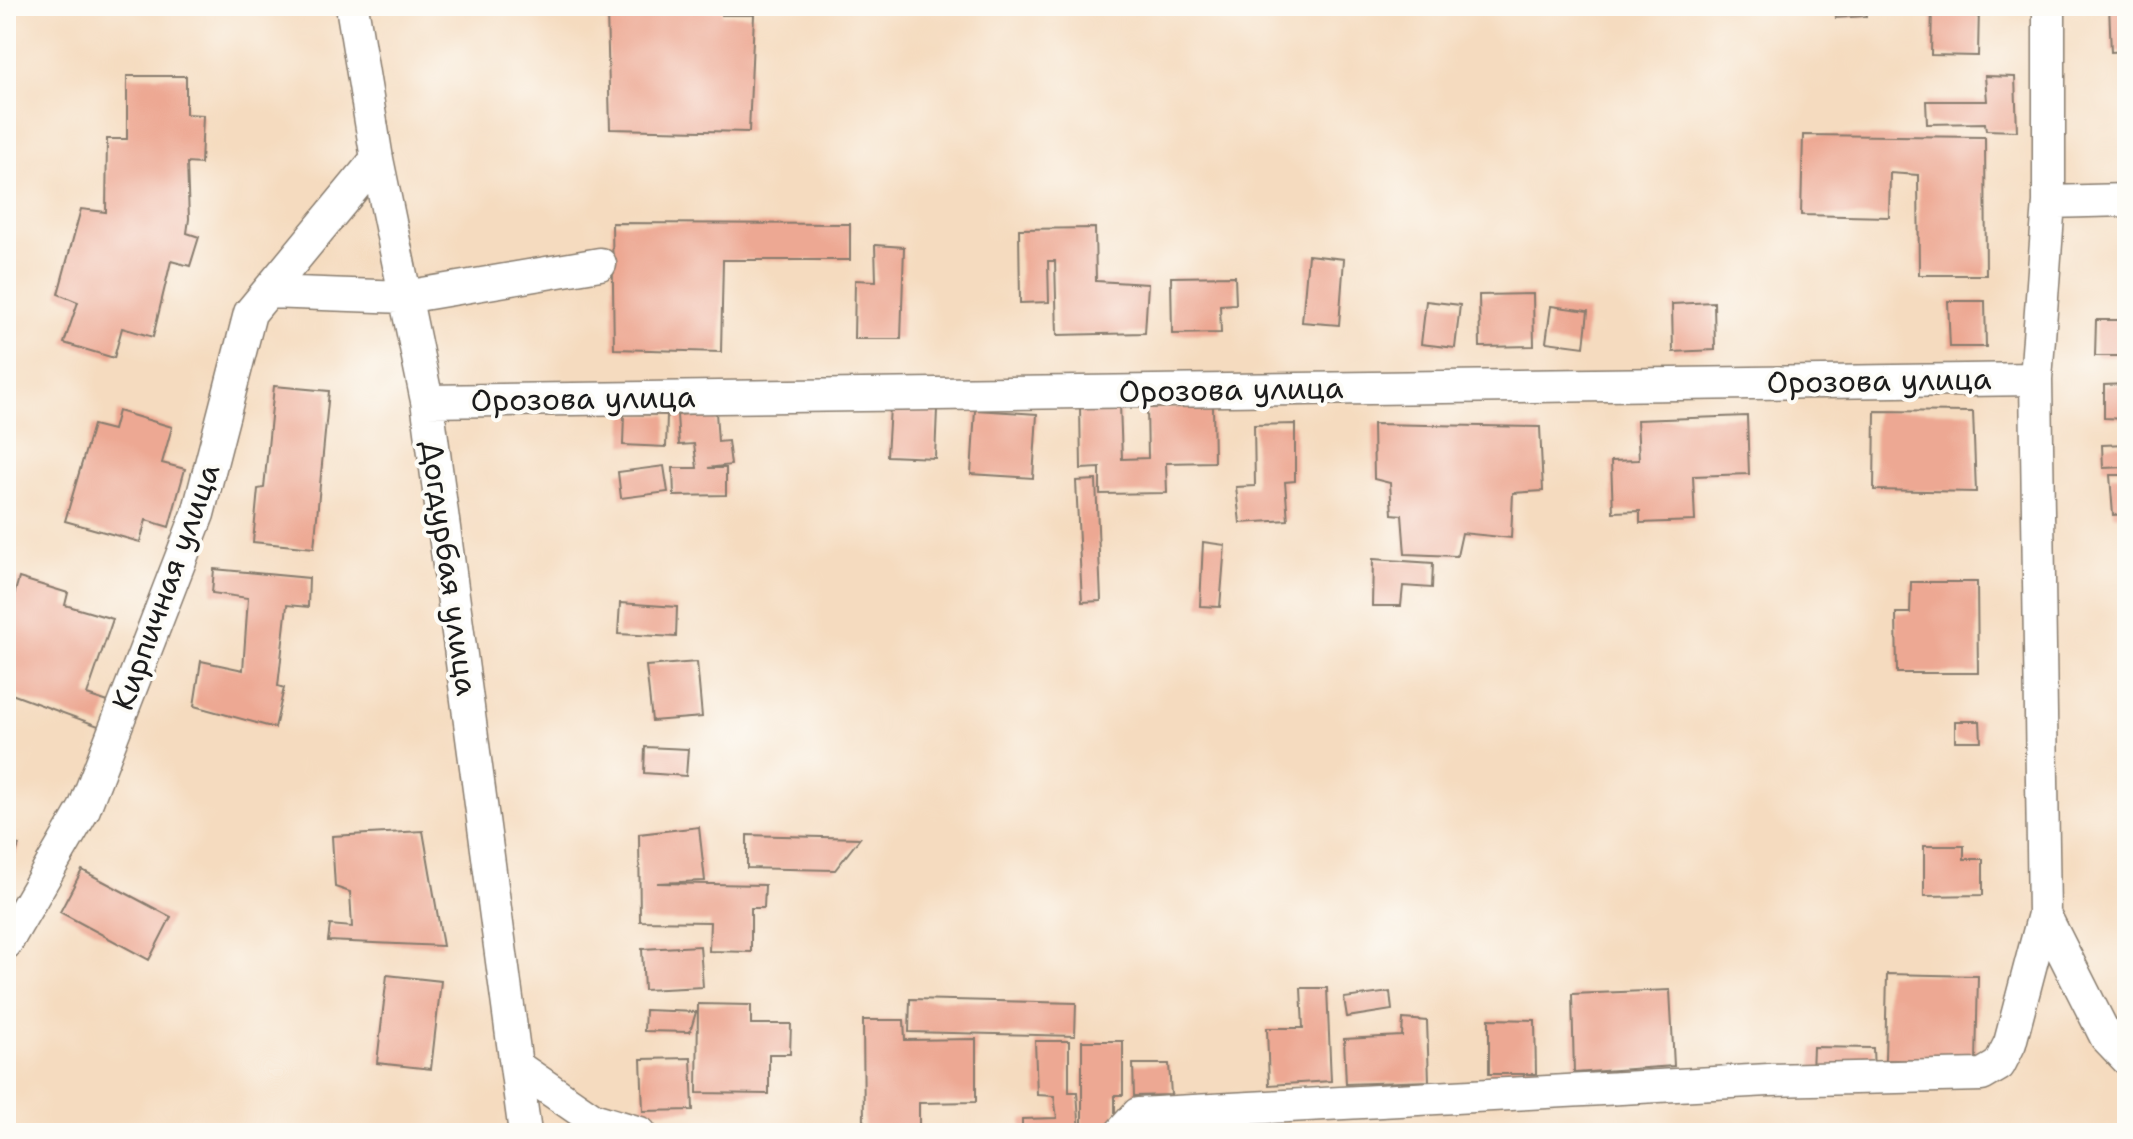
<svg xmlns="http://www.w3.org/2000/svg" width="2133" height="1139" font-family="'Shantell Sans',sans-serif">
<style>
.building{fill:#eda893}
.lines{fill:none;stroke-linecap:round;stroke-linejoin:round}
.street-casing{stroke:#887c6e;stroke-width:35}
.street{stroke:#fff;stroke-width:32}
.labels{text-anchor:middle;stroke-width:8;stroke-linejoin:round;paint-order:stroke}
.street-label{font-size:30px;fill:#1c1c1c;stroke:#fdfcf7}
</style>
<rect width="100%" height="100%" fill="#fdfcf7"/>
<filter id="ink" filterUnits="userSpaceOnUse"><feTurbulence type="fractalNoise" baseFrequency=".0125" numOctaves="2"/><feDisplacementMap in="SourceGraphic" scale="16" xChannelSelector="R" yChannelSelector="G"/><feConvolveMatrix kernelMatrix="1 2 1 2 8 2 1 2 1" color-interpolation-filters="sRGB"/></filter>
<filter id="wash" filterUnits="userSpaceOnUse"><feTurbulence type="fractalNoise" baseFrequency=".006" numOctaves="4" result="noise"/><feDisplacementMap in="SourceGraphic" scale="32" xChannelSelector="R" yChannelSelector="G"/><feGaussianBlur stdDeviation="1.8" result="paint"/><feColorMatrix in="noise" values="0 0 0 0 0 0 0 0 0 0 0 0 0 0 0 0 0 1.4 0 .05"/><feComposite in="paint" operator="in"/></filter>
<g filter="url(#wash)">
<rect width="100%" height="100%" fill="#f5dbbf"/>
<g id="blocks">
<path class="building" d="M534,6h189l-1,9h32l-5,117 -139,-3 -3,-118h-73z
M1835,6h31v10l-30,2z
M1932,6h47l-1,50 -47,-1z
M2109,6h18v45l-16,1z
M127,76h59v38l17,1 -2,49 -14,-1 2,56 -2,14 12,4 -9,29 -19,-5 -18,76 -31,-9 -8,30 -50,-15 14,-41 -20,-8 23,-85 25,3 1,-73h20z
M1985,76l30,1 2,54 -31,-1 -1,-7 -58,1 -1,-23h61z
M1803,135l182,2 1,138h-67l-1,-100 -28,-2 -1,44 -88,-2z
M612,223l238,1v36h-127l-2,92 -107,-3z
M1095,228l1,53 52,3 -3,49 -88,2 -2,-74h-7l1,41 -29,1 -1,-74z
M875,245l29,2 -3,92h-47l1,-59 21,1z
M1308,255l36,4 -5,66 -37,-3z
M1235,276l1,28 -16,1 1,28 -49,1 -1,-57z
M1533,294l1,52 -54,1 -1,-52z
M1426,301l34,4 -5,43 -34,-4z
M1948,301h37l1,46h-36z
M1714,302l1,48 -42,2 -1,-48z
M1551,306l37,5 -4,36 -38,-5z
M2096,320h31v36h-32z
M2127,384v35l-23,-1v-33z
M274,386l55,5 -15,157 -61,-6 5,-53 6,-1z
M1120,404l2,55 26,-1 -1,-50 66,-2 1,56 -48,1 1,30 -67,1v-26l-19,1 -1,-64z
M890,407l47,2 -2,49 -48,-2z
M975,410l62,4 -4,64 -62,-4z
M118,411l54,16 -10,36 23,6 -16,58 -23,-7 -6,22 -75,-21 28,-96 20,5z
M1875,411l98,1 3,80 -102,-2z
M716,412l2,30 10,-1 3,24 -23,3h18v27l-52,1 -1,-28h24l-3,-24 -15,1 -2,-30z
M624,414l43,1 -1,32 -43,-2z
M1747,416l2,58 -56,2 2,45 -55,2v-12l-27,1 -2,-51 28,-1 -2,-40z
M1295,424v57l-10,1 3,38 -48,3 -4,-36 19,-1 -1,-61z
M1373,424l167,3 3,64 -30,2 -2,45 -49,-5 -5,23 -52,-2 -3,-39 -10,-1 -2,-31 -16,-4z
M2127,444v23l-24,1 -1,-23z
M664,466l4,26 -47,6 -3,-26z
M2110,475h17v39l-14,1z
M1096,480l5,121 -19,1 -6,-121z
M1203,542l22,3 -5,62 -20,-1z
M1373,559l60,4 -1,25 -29,-2 -2,20h-29z
M214,569l95,9 -1,29 -21,-2 -9,81 6,2 -9,40 -81,-22 7,-45 42,9 5,-72 -36,-5z
M19,578l49,15 -3,12 48,14 -26,76 21,7 -7,25 -95,-35v-69z
M1911,582h66l1,91h-81l-1,-60h14z
M620,603l57,4 -1,30 -58,-3z
M697,662l5,55 -50,4 -6,-55z
M1955,721h25l1,20h-26z
M645,747l43,2 -2,27 -42,-3z
M699,827l6,54 -48,2 108,2 -1,23h-13v44l-42,-1 1,-29 -70,-1 -1,-87z
M423,831l20,115 -115,-5 2,-16 22,2 -2,-35 -15,-5 -3,-51z
M747,835l113,3 -25,32 -88,-2z
M6,840l13,5 -13,36z
M1924,846h40v13h19v36l-59,1z
M2127,857v25h-2l-2,-24z
M82,870l89,47 -22,43 -89,-48z
M700,946l3,41 -59,3 -2,-41z
M1887,974l91,2 -2,86 -91,-2z
M387,975l54,6 -10,88 -54,-6z
M1301,988h26l4,93 -62,4 -2,-57h36z
M1670,990l4,76 -100,7 -2,-79z
M1390,992l2,18 -45,7 -3,-19z
M910,999l166,4 -1,33 -166,-4z
M698,1004l53,1v19h40l-1,30h-21v40l-72,-1z
M645,1010l51,2 -6,20 -46,-1z
M1403,1019l24,2 2,60 -83,3 -2,-45 58,-3z
M1489,1019l46,1 1,54h-47z
M863,1020h41l1,20 71,-1v63l-57,1v30h-28v-5h-27z
M1035,1041h34v51h8l3,41h-58v-14l35,-1 -3,-22 -17,-1z
M1082,1041h41v54h-8v32l-33,1z
M1813,1047l60,1 1,24h-62z
M691,1058l2,52 -50,1 -2,-52z
M1133,1064h36l2,31 -37,1z"/>
</g>
</g>
<g filter="url(#ink)">
<use href="#blocks" fill-opacity="0" stroke="#887c6e" stroke-width="2"/>
<g class="lines">
<defs>
<path id="street" d="M352,6l25,153 50,242 98,732
M2049,6v196l-13,177 8,535 62,123 21,22
M2049,202l78,-2
M268,292l137,5 195,-33
M427,401l1609,-22
M6,943l78,-134 114,-295 52,-201 127,-154
M516,1066l77,53 47,14
M1121,1133l17,-19 631,-34 213,-5 17,-10 11,-22 34,-129"/>
</defs>
<use href="#street" class="street-casing"/>
<use href="#street" class="street"/>
</g>
</g>
<g class="labels">
<g class="street-label">
<text transform="translate(1879 381) rotate(-1)" y="10">Орозова улица</text>
<text transform="translate(1231 390) rotate(-1)" y="10">Орозова улица</text>
<text transform="translate(583 399) rotate(-1)" y="10">Орозова улица</text>
<text transform="translate(449 568) rotate(82)" y="10">Догдурбая улица</text>
<text transform="translate(166 587) rotate(-70)" y="10">Кирпичная улица</text>
</g>
</g>
<rect width="2133" height="1139" fill="none" stroke="#fdfcf7" stroke-width="32"/>
</svg>
